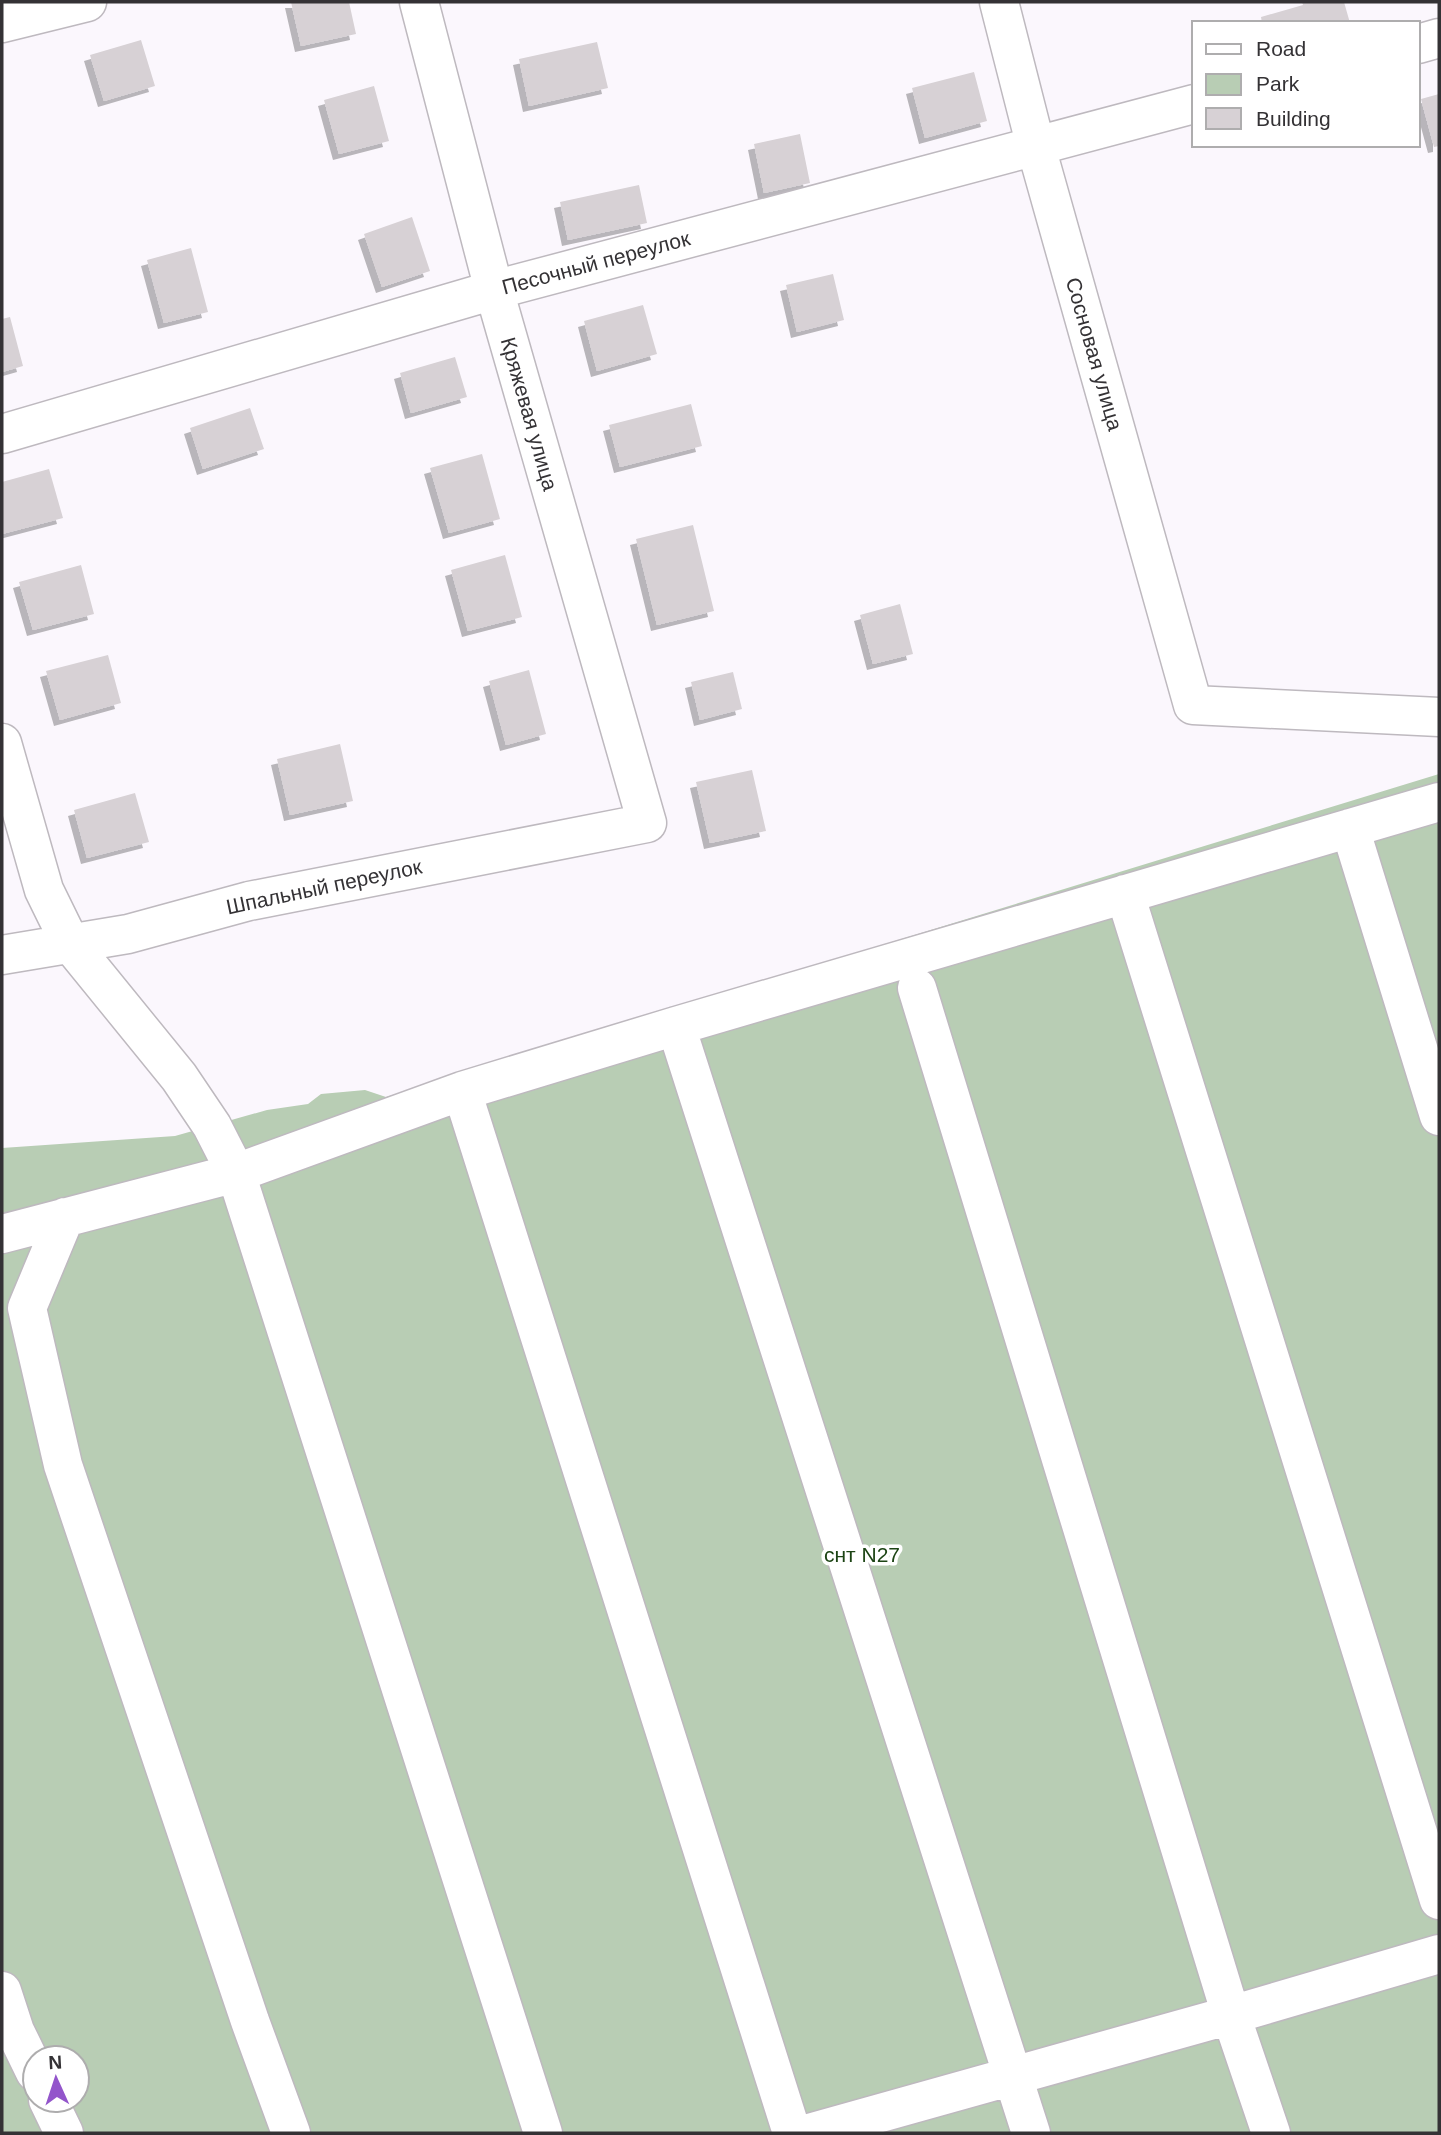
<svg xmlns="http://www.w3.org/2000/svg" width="1441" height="2135" font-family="Helvetica,sans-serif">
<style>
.green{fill:#b8cdb4;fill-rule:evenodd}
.building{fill:#d7d1d5;filter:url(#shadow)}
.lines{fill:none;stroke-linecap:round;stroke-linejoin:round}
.minor-casing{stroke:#beb9bf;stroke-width:41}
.minor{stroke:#fff;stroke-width:38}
.labels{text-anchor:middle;stroke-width:7;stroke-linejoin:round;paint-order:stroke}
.street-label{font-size:21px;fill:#343235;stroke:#fff}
.park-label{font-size:21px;fill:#1c4414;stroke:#fff}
</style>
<defs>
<filter id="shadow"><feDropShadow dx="-6" dy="6" stdDeviation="0" flood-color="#0004"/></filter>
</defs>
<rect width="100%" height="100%" fill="#fbf7fd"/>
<path class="green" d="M1439,774v1359h-1437v-985l173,-12 92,-26 41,-6 13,-10 44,-4 21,7zM35,2058h42v42h-42z"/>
<path class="building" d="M291,2h58l7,32 -55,12z
M1302,2h42l6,21h-88l-1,-6 42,-12z
M141,40l14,46 -51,15 -14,-46z
M597,42l11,46 -79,18 -10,-47z
M974,72l13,49 -62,17 -13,-50z
M374,86l15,55 -50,13 -15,-54z
M1439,94v52l-5,1 -13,-48z
M800,134l10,49 -46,10 -10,-49z
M639,185l8,38 -79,17 -8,-38z
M412,217l18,54 -48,16 -18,-53z
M191,248l17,64 -44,11 -17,-63z
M833,274l11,46 -47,12 -11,-47z
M643,305l14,49 -60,17 -13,-50z
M10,317l13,49 -21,6v-53z
M455,357l12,40 -56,16 -11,-40z
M691,404l11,42 -82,21 -11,-42z
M250,408l14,41 -61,20 -13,-41z
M482,454l18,65 -51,14 -19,-65z
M49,469l14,49 -61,16v-52z
M693,525l21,86 -57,14 -21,-86z
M505,555l17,62 -54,14 -17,-61z
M81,565l13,49 -61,16 -14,-48z
M900,604l13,50 -40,10 -13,-49z
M108,655l13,48 -61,17 -14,-49z
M529,670l17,64 -40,11 -17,-64z
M733,672l9,37 -42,11 -9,-38z
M340,744l13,57 -63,14 -13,-56z
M752,770l14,61 -56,12 -14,-61z
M135,793l14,49 -62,16 -13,-48z"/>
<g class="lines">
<defs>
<path id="minor" d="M999,2l37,145 157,558 246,12
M2,23l85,-21
M1418,44l21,-6
M2,434l492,-144 700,-186
M2,743l42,147 26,53 109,134 33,49 24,47 307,960
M1350,828l89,288
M1125,894l314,1006
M2,955l126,-21 121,-33 398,-78 -153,-533 -75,-288
M917,988l314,1027 40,118
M676,1026l355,1107
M462,1091l330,1042
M65,1217l-38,91 36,157 187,556 41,112
M2,1234l234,-61 226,-82 214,-65 763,-224
M2,1991l13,40 20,41
M48,2100l16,33
M809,2133l422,-118 208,-61"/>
</defs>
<use href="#minor" class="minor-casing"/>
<use href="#minor" class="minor"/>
</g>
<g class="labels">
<g class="street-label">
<text transform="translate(596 263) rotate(-15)" y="7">Песочный переулок</text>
<text transform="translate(1094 354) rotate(74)" y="7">Сосновая улица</text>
<text transform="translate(529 414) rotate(74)" y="7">Кряжевая улица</text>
<text transform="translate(324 887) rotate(-12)" y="7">Шпальный переулок</text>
</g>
<g class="park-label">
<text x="862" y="1562">снт N27</text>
</g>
</g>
<rect width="1441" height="2135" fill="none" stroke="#343235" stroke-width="7"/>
<rect x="1192" y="21" width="228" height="126" fill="#ffffff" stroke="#aeadae" stroke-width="2"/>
<rect x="1206" y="44" width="35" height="10" fill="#ffffff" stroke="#aeadae" stroke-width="2"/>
<text x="1256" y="56" font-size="21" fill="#343235">Road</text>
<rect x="1206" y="74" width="35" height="21" fill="#b8cdb4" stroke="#aeadae" stroke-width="2"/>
<text x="1256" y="91" font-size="21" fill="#343235">Park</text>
<rect x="1206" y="108" width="35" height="21" fill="#d7d1d5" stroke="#aeadae" stroke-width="2"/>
<text x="1256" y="126" font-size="21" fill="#343235">Building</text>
<g transform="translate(56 2079) rotate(357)"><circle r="33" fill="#ffffff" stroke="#aeadae" stroke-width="2"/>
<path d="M0-5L12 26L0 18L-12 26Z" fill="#9355cb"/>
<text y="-10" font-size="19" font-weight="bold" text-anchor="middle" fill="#343235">N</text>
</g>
</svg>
